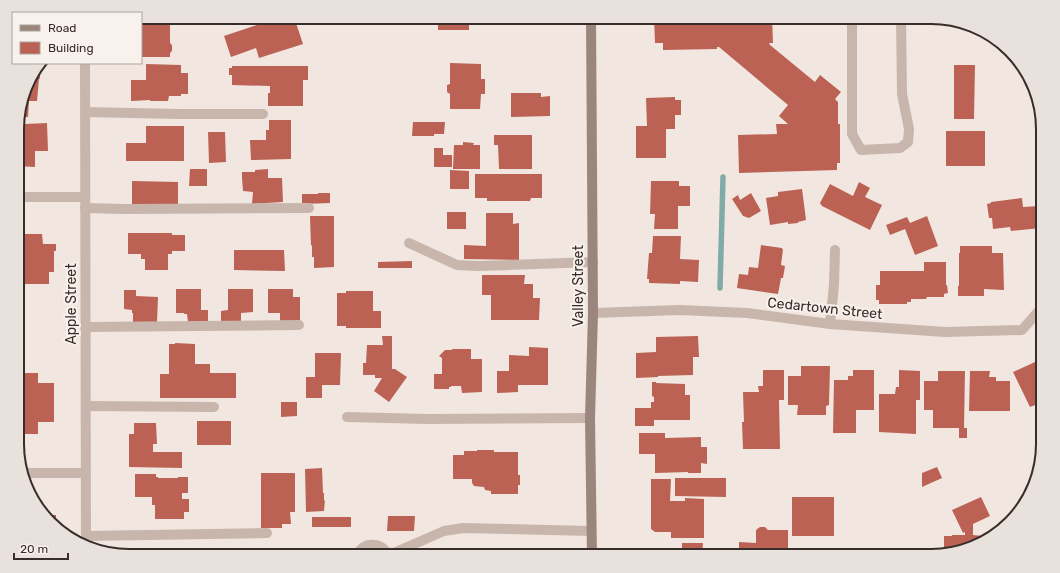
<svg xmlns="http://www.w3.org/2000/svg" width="1060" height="573" font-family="Rubik,sans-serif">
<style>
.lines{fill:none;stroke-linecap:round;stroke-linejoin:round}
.stream{stroke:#81aba9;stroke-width:5.5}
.building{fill:#bb6254}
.lane{stroke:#c8b6ac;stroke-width:10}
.street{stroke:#c8b6ac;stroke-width:10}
.secondary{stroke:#9b867e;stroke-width:10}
.labels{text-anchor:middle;stroke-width:4;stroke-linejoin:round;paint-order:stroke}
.street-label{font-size:14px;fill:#372d2a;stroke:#f9f1ec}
.rim{fill:none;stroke:#372d2a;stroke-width:2}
</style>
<rect width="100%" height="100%" fill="#f1e7e0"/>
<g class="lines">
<path class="stream" d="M720,288l3,-111"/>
</g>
<path class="building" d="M281,17h3l1,3 9,-3 9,27 -44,14 -3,-10 -25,9 -7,-21z
M438,17h31v13h-31z
M654,17h118l1,26h-4l1,2 45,37 5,-7 21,17 -6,7 3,3v22h2v39h-3v7l-98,3 -1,-38 39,-1 -1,-10h12l-9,-8 9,-11 -69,-58h-2v2l-54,1v-7h-8z
M141,18h9v3h20v22l2,2v6l-2,2v4h-29z
M450,63l31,1v15h4v15h-4l-1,15h-30v-15l-3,-2v-7l3,-1z
M146,64l35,1v8h7v21h-7v2h-12l-1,5h-18v-1l-19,1v-21h15z
M954,65h21l-1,54h-20z
M39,66l1,13h-1l-2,22h-8l-1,16h-10l11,-38z
M232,66h76v14h-5v26h-35v-13h2v-7l-38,-1v-10h-3v-7h3z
M511,93h30v4l9,-1v20l-39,1z
M675,97v3h6v15h-6v14h-9v29h-30v-32h11l-1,-28z
M269,120h22v39l-40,1 -1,-20h16v-10h3z
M413,122h32l-1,12h-10v2h-22z
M47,123l1,28h-13v16l-18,-1v-37h8v-5z
M146,126h38v35h-58v-18h20z
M946,131h39v35h-39z
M208,132h17l1,30 -17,1z
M494,135h38v34h-33l-1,-24h-4z
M463,142l11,1 -1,2h7v24h-27l1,-24h9z
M434,148h9v7h9v12h-18z
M190,169h17v17h-18z
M268,169v9h14l1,24 -31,2 1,-12 -10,-1 -1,-13v1v-7h13v-2z
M450,170l19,1v18h-19z
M475,174h67v24h-11l-1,3h-43v-3h-12z
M132,181l46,1v23h-46z
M651,181h28v5h11v20h-12v23h-24l1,-15h-5z
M859,182l11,6 -5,9 17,8 -12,25 -48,-24 -2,-3 10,-19 23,12z
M802,189l4,31 -8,2v1l-10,1v-2l-18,3 -4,-27 12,-2v-4z
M318,193h12v10l-28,1v-10h16z
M751,193l10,18 -12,7 -6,-2 -11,-17 6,-4 2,5z
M1022,198l1,9 16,-1 2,22 -30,3 -1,-4 -17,2 -1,-11h-3l-2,-14 4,-1v-1z
M447,212h19v17h-19z
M486,213h27v11l6,-1v37l-55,-1v-14l22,1z
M310,216h24v51l-20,1v-11h-2v-12l-1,1z
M927,216l11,30 -23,9 -10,-26 -15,6 -4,-10 21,-8 3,6z
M128,233h44v2h13v16h-13v3h-4v16h-23v-11h-4v-5h-13z
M18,234h24l1,10h13v7h-2v21h-5v12h-29v-12l-2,1z
M653,236h28l-1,23 19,1 -1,22 -18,-1v3l-31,-1v-4h-2l2,-26h3z
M761,245l21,3v1h1l-2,16 4,1 -2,12h-2l-3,16 -41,-6 2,-14 9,1 1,-8 9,1z
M960,246h32v7h11l1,37 -20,-1v7h-26v-10h1v-33h1z
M234,250h50l1,21 -51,-1z
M412,261v7h-34v-6z
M924,262h22v23h1l1,8 -4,1v3h-17l-1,2h-15v3h-4v2h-28v-4h-3v-15h4v-14h44z
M482,275h43l-1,9h9v14h7l-1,22h-48v-25h-9z
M176,289h25v21h7v12h-20l-1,-8h-3v-1h-8z
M228,289h25v23l-12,1v9h-20v-11l7,-1z
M268,289h25v8h7v25h-20v-9h-12z
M124,290h12v6l22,1 -1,25h-24v-9h-1v-3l-8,-1z
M346,291h27v20h8v17h-35v-2h-9v-33h9z
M382,336h10v33h3l12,8 -18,25 -15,-11 8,-13h-7v-3h-12v-12h3l1,-18h16z
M698,336l1,21h-6v18l-35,1v1l-22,1v-25l20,-1v-15z
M175,343l20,1v20h15v9h26v25h-76v-24h9v-30h6z
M529,347l19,1v37h-30v7l-21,1v-22h12v-16l20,1z
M452,349h19v10h11v33l-20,1 -1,-7h-10v1h-2v2h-15v-15h8v-16l-3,-2 6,-6h7z
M315,353h26l-1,32h-18v13h-16v-21h9z
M1042,361l1,3v38l-13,5 -17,-35 22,-10 1,2z
M801,366h29l-1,39 -3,1v9h-29l1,-10h-10v-29h13z
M763,370h21v30h-5l1,49h-37l-1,-27h2l-1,-30h16l-1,-6h5z
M853,370h21v40h-18v23h-23l1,-53h14v-4h5z
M899,370l21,1v29h-4v34l-37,-2v-38h16l1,-7h3z
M938,371h27l-1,57h3v10h-8v-10h-26v-18h-9v-29h14z
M970,371h20l-1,6h7v4h14v30h-41z
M18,373h20v10h16v39h-16v12h-20z
M652,382h4v1l29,1v11h5v25h-36v6h-19v-18h16v-6h3v-5l-2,-1z
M281,402h16v14l-16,1z
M197,421h34v24h-34z
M134,423h22l1,21h-4v8h29v16l-53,-1v-33h5z
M639,433h26v5l36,-1v10h6v17l-6,-1v10h-13v-1l-33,1v-19h-16z
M477,450h17v2h24v23h2v10h-2v9h-27v-3l-6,-1 -1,-3 -10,-1 -2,-3v-4h-19v-24h11v-4h13z
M937,467l5,11 -20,9v-14z
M322,468l1,25h1v8l1,-1 -1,11 -18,1 -1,-43z
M261,473h34v39h-5l1,12h-9v4h-21z
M135,474h21v3h2v1h20v-1h10v16h-6v6h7v13h-5v7h-29v-14h-3v-8h-17z
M675,478h51v19l-51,-1z
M651,479h20l-1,22h15v-3l19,1v39h-33v-6h-16l-4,-3z
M792,497h42v39h-42z
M981,497l9,19 -17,8v11l10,1v5l-39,13v-18h8v-1h13v-3l-2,1 -11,-23z
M35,505h8v1h1v7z
M46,515h10v9z
M388,516h27l-1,15h-27z
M312,517h39v10h-39z
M760,527h5l3,3h20v26h-49v-14l17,1v-13z
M682,543h21l-1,13h-20z
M307,549h21v7h-21z
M441,551l23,1v4h-24z"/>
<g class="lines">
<path class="lane" d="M852,17v117l9,16 39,-2 8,-6 1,-13 -7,-35 -1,-77
M85,112l94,2h84
M85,208l39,1 185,-1
M409,243l48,22 21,1 115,-4
M86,406l128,1
M86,536l181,-3
M389,555l55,-24 19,-3 128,3
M356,556c8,-15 25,-15 33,0"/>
<path class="street" d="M85,63l1,483
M17,197h68
M593,313l87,-3 67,3 83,11 115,8 77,-2 21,-24
M830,324l4,-39 1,-35
M85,327l214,-2
M347,417l80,2 163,-1
M24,473h62"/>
<path class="secondary" d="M591,17l2,296 -3,105 2,138"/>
</g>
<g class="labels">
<g class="street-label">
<text transform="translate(578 286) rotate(-90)" y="5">Valley Street</text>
<text transform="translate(71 304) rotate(-90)" y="5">Apple Street</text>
<text transform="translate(825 308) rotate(6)" y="5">Cedartown Street</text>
</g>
</g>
<path d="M0 0H1060V573H0ZM129 24H931A105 105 0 0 1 1036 129V444A105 105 0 0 1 931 549H129A105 105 0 0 1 24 444V129A105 105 0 0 1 129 24Z" fill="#e9e1dc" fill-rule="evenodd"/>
<path class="rim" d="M129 24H931A105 105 0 0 1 1036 129V444A105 105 0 0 1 931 549H129A105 105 0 0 1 24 444V129A105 105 0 0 1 129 24Z"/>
<rect x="12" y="12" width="130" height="52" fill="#f9f1ec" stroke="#aba39e"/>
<rect x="20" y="25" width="20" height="6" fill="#9b867e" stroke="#aba39e"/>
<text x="48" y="32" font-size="12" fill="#372d2a">Road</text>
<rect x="20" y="42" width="20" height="12" fill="#bb6254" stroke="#aba39e"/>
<text x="48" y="52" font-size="12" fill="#372d2a">Building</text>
<path d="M14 553v6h54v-6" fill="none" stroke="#372d2a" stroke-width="2"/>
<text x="20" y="553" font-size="12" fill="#372d2a" stroke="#f9f1ec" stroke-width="3" paint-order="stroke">20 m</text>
</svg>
